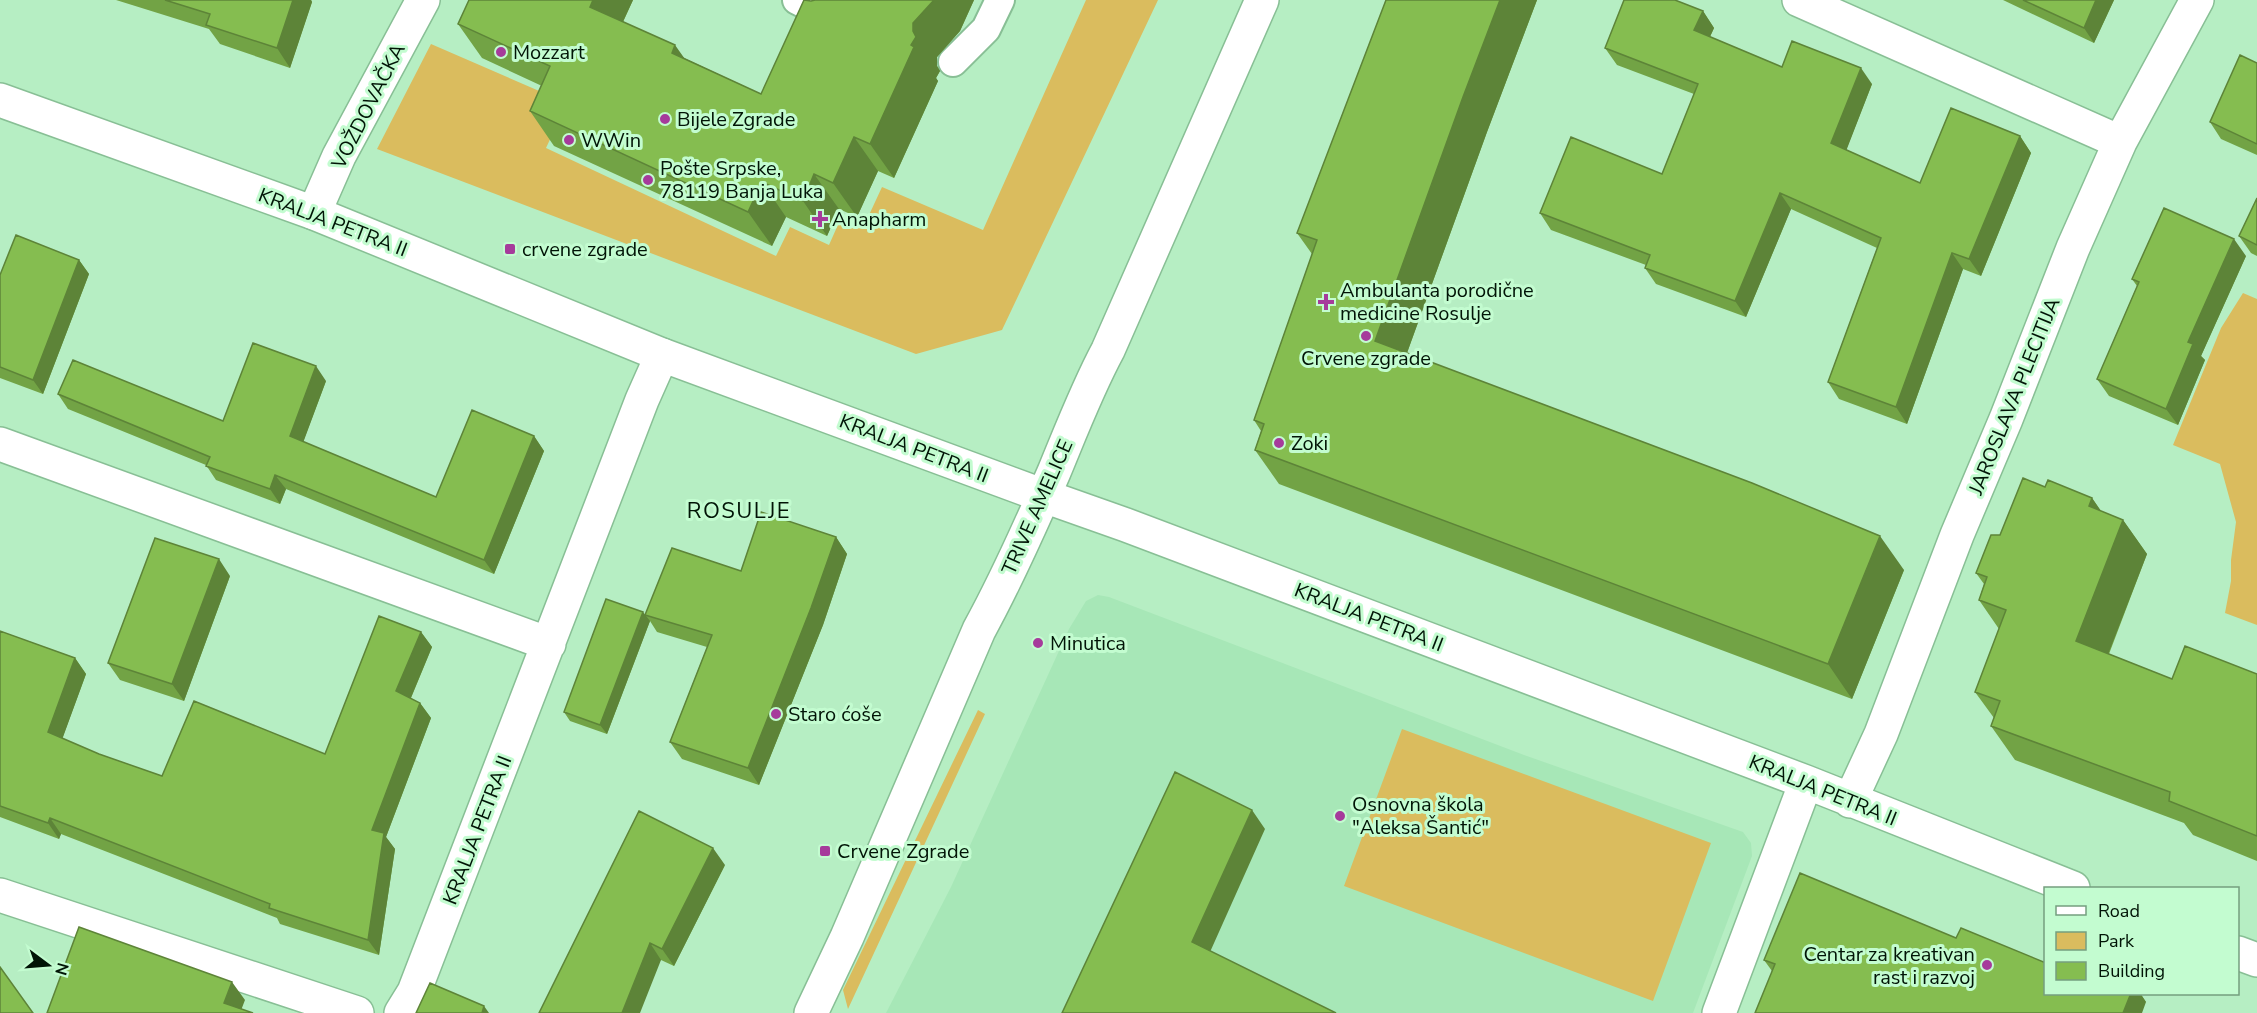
<svg xmlns="http://www.w3.org/2000/svg" width="2257" height="1013" font-family="'Nunito Sans',sans-serif">
<style>
.built{fill:#a7e7b7}
.green{fill:#dabc5e}
.lines{fill:none;stroke-linecap:round;stroke-linejoin:round}
.lane-casing{stroke:#88bf95;stroke-width:32}
.street-casing{stroke:#88bf95;stroke-width:36}
.secondary-casing{stroke:#88bf95;stroke-width:36}
.lane{stroke:#fff;stroke-width:28}
.street{stroke:#fff;stroke-width:33}
.secondary{stroke:#fff;stroke-width:33}
.wall{fill:#72a345}
.shaded-wall{fill:#5d8438}
.building{fill:#85bd50;stroke:#5d8438;stroke-width:1.5}
.poi-dot{fill:#a63b9b;stroke:#c3fcd0;stroke-width:2}
.labels{text-anchor:middle;stroke-width:6;stroke-linejoin:round;paint-order:stroke}
.poi-label{font-size:20px;fill:#011406;stroke:#c3fcd0;text-anchor:start}
.street-label{font-size:20px;fill:#011406;stroke:#c3fcd0}
.quarter-label{font-size:22px;letter-spacing:1.5px;fill:#011406;stroke:#c3fcd0}
</style>
<rect width="100%" height="100%" fill="#b6eec3"/>
<path class="built" d="M1098,595l11,2 415,158 219,77 8,11 1,13 -59,157h-807l65,-126 118,-258 17,-28z"/>
<path class="green" d="M1086,0h72l-156,330 -86,24 -539,-205 54,-105 136,59 -21,45 230,108 14,-29 39,18 12,-27 22,10 19,-41 101,43z
M2243,293l14,6v326l-32,-12 6,-32v-21l5,-38 -16,-58 -47,-19 48,-117z
M978,710l7,4 -137,295 -5,-19z
M1402,729l309,114 -58,158 -309,-115z"/>
<g class="lines">
<defs>
<path id="lane" d="M797,0l38,19
M953,62l33,-33 14,-29"/>
<path id="street" d="M1799,0l321,142
M314,213l25,-57 84,-156
M0,444l549,200
M1044,496l82,29 680,257 267,106
M1850,801l31,-67 76,-199 49,-116 67,-171 47,-106 77,-142
M0,895l357,118
M2238,953l19,7
M401,1013l13,-21 228,-592 20,-45
M1719,1013l87,-231"/>
<path id="secondary" d="M0,100l314,113 348,142 382,141
M811,1013l36,-76 132,-307c28,-51 52,-105 75,-158 17,-41 33,-83 54,-122l154,-350"/>
</defs>
<use href="#lane" class="lane-casing"/>
<use href="#street" class="street-casing"/>
<use href="#secondary" class="secondary-casing"/>
<use href="#lane" class="lane"/>
<use href="#street" class="street"/>
<use href="#secondary" class="secondary"/>
</g>
<path class="wall" d="M116,0h195l1,2 -22,66 -70,-24 -11,-15z
M633,0l-10,22 61,36 77,36 50,-93 4,-1h159l-14,31 -23,26v9l3,5 -4,7 2,3 -44,97 -16,-7 -21,46 -18,-8 -12,27 -41,-19 -14,29 -218,-100 -24,-35 12,-25 -60,-28 -24,-34z
M1386,0h151l-50,132 -80,221 497,217 -52,129 -573,-215 -24,-34 6,-19 -7,-11 58,-166 -15,-21z
M2003,0h111l-20,43z
M1703,11l11,17 -4,9 72,30 90,17 -26,66 74,33 100,-47 11,17 -50,123 -18,-7 -56,155 -68,-25 -11,-17 49,-134 -86,-39 -45,108 -90,-33 -11,-16 1,-3 -95,-35 -11,-17 122,-39 32,-80 -77,-29 -12,-17z
M2257,63v92l-36,-16 -11,-17z
M2257,198v58l-6,-3 -12,-17z
M2246,256l-45,100 4,4 -27,65 -69,-29 -12,-17 40,-93 -5,-7z
M79,260l10,14 -46,120 -43,-16v-103z
M326,381l-23,61 133,55 98,-61 10,15 -50,123 -208,-85 -6,15 -64,-24 -10,-15 -138,-56 -10,-15 165,27z
M2045,487l47,11 9,13 22,9 24,34 -38,100 63,25 85,-5v187l-64,-26 -9,-12 -169,-63 -24,-34 3,-8 -19,-26 24,-63 -20,-29 5,-16 -8,-11 24,-38z
M836,537l11,17 -24,71 -64,160 -77,-26 -12,-17 37,-95 -50,-15 -7,-11 -43,113 -37,-13 -6,-9 81,-97 96,-44z
M230,576l-46,125 -64,-21 -12,-17z
M0,631l75,27 11,16 -24,65 37,15 63,22 163,-22 96,-122 11,15 -21,51 9,5 11,15 -45,119 9,12 -16,106 -99,-31 -3,-6 -216,-84 -2,5 -59,-22z
M725,865l-51,101 -13,-6 -122,53z
M1764,960l282,33h94l6,9 -374,-31z"/>
<path class="shaded-wall" d="M293,0h18l1,2 -22,66 -13,-20z
M593,0h40l-19,41 -24,-34z
M934,0h40l-14,31 -23,26v9l3,5 -4,7 2,3 -44,97 -24,-34 41,-99 2,-22z
M1500,0h37l-50,132 -88,243 -24,-34 88,-244z
M2096,0h18l-20,43 -10,-15z
M1703,11l11,17 -9,19 -11,-17z
M675,45l24,34 -27,-26z
M1861,68l11,16 -29,75 -12,-16z
M2020,136l11,17 -50,123 -12,-17z
M854,137l24,34 -21,46 -24,-34z
M814,174l25,35 -12,27 -24,-35z
M762,182l24,35 -14,29 -24,-34z
M1780,193l11,16 -45,108 -11,-16z
M2234,239l12,17 -45,100 4,4 -27,65 -12,-16 22,-67z
M1952,253l11,16 -56,155 -11,-17z
M79,260l10,14 -46,120 -10,-14z
M316,366l10,15 -26,70 -10,-15z
M534,436l10,15 -50,123 -10,-14z
M275,475l11,14 -6,15 -10,-15z
M2092,498l24,35 -27,-27z
M2123,520l24,34 -47,121 -24,-34z
M1880,536l24,34 -52,129 -24,-35z
M836,537l11,17 -24,71 -64,160 -11,-17z
M219,559l11,17 -46,125 -12,-17z
M643,612l7,9 -43,113 -7,-9z
M421,632l11,15 -25,60 -11,-16z
M75,658l11,16 -27,74 -11,-16z
M420,703l11,15 -45,119 9,12 -16,106 -11,-15 4,-110z
M1252,810l13,19 -59,132 -14,-19z
M50,818l11,16 -2,5 -11,-16z
M713,848l12,17 -51,101 -12,-17z
M650,943l11,17 -21,53h-18z
M232,982l13,18 -5,13 -16,-10z
M2131,993h9l6,9 -4,11h-19z
M484,1006l5,7h-7z"/>
<path class="building" d="M165,0h128l-16,48 -71,-23 4,-11z
M469,0h124l-3,7 85,38 -3,8 89,41 43,-94 7,1 4,-1h119l-21,23v8l3,6 -5,8 3,2 -44,97 -16,-7 -21,46 -19,-9 -11,27 -41,-19 -14,30 -218,-101 20,-45 -92,-42z
M1386,0h114l-37,97 -88,244 377,142 128,53 -52,128 -573,-214 9,-26 -10,-4 63,-180 -20,-7z
M1624,0h51l28,11 -9,19 88,37 10,-26 69,27 -30,75 89,40 31,-75 69,28 -51,123 -17,-6 -56,154 -68,-25 53,-144 -101,-45 -45,108 -90,-33 5,-13 -110,-42 31,-76 91,37 36,-90 -93,-36z
M2023,0h73l-12,28z
M2240,55l17,8v81l-47,-22z
M2257,198v47l-18,-9z
M2164,208l70,31 -46,103 5,2 -27,65 -69,-30 42,-97 -7,-3z
M16,235l63,25 -46,120 -33,-13v-92z
M253,343l63,23 -26,70 146,61 36,-87 62,26 -50,124 -209,-85 -5,14 -64,-23 4,-9 -152,-63 15,-34 150,61z
M2023,478l22,9 3,-7 44,18 -3,8 34,14 -47,121 96,38 13,-33 72,28v162l-88,-35 1,-9 -179,-66 9,-25 -25,-9 31,-82 -27,-10 8,-23 -11,-4 15,-38h9z
M761,512l75,25 -25,71 -63,160 -78,-26 42,-107 -67,-20 27,-67 69,23z
M155,538l64,21 -47,125 -64,-21z
M606,599l37,13 -43,113 -36,-13z
M379,616l42,16 -25,59 24,12 -48,127 12,3 -16,107 -99,-32 1,-4 -220,-86 -2,5 -48,-17v-175l75,27 -27,74 51,22 63,22 32,-75 131,53z
M1175,772l77,38 -60,132 144,71h-274z
M639,811l74,37 -51,101 -12,-6 -28,70h-83z
M1800,873l156,65 5,-10 85,35v30h85l-8,20h-368l20,-49 -11,-4z
M79,927l153,55 -8,21 29,10h-206z
M0,967l33,46h-33z
M430,983l54,23 -2,7h-66z"/>
<g class="poi-dot">
<circle cx="501" cy="52" r="6"/>
<circle cx="665" cy="119" r="6"/>
<circle cx="569" cy="140" r="6"/>
<circle cx="648" cy="180" r="6"/>
<path d="M817 210h6v6h6v6h-6v6h-6v-6h-6v-6h6z"/>
<rect x="504" y="243" width="12" height="12" rx="3"/>
<path d="M1323 293h6v6h6v6h-6v6h-6v-6h-6v-6h6z"/>
<circle cx="1366" cy="336" r="6"/>
<circle cx="1279" cy="443" r="6"/>
<circle cx="1038" cy="643" r="6"/>
<circle cx="776" cy="714" r="6"/>
<circle cx="1340" cy="816" r="6"/>
<rect x="819" y="845" width="12" height="12" rx="3"/>
<circle cx="1987" cy="965" r="6"/>
</g>
<g class="labels">
<g class="poi-label">
<text x="513" y="59">Mozzart</text>
<text x="677" y="126">Bijele Zgrade</text>
<text x="581" y="147">WWin</text>
<text x="660" y="175">Pošte Srpske,<tspan x="660" dy="23">78119 Banja Luka</tspan></text>
<text x="832" y="226">Anapharm</text>
<text x="522" y="256">crvene zgrade</text>
<text x="1340" y="297">Ambulanta porodične<tspan x="1340" dy="23">medicine Rosulje</tspan></text>
<text x="1366" y="365" text-anchor="middle">Crvene zgrade</text>
<text x="1291" y="450">Zoki</text>
<text x="1050" y="650">Minutica</text>
<text x="788" y="721">Staro ćoše</text>
<text x="1352" y="811">Osnovna škola<tspan x="1352" dy="23">"Aleksa Šantić"</tspan></text>
<text x="837" y="858">Crvene Zgrade</text>
<text x="1975" y="961" text-anchor="end">Centar za kreativan<tspan x="1975" dy="23">rast i razvoj</tspan></text>
</g>
<g class="street-label">
<text transform="translate(368 106) rotate(-63)" y="7">VOŽDOVAČKA</text>
<text transform="translate(333 222) rotate(21)" y="7">KRALJA PETRA II</text>
<text transform="translate(2014 396) rotate(-68)" y="7">JAROSLAVA PLECITIJA</text>
<text transform="translate(914 448) rotate(21)" y="7">KRALJA PETRA II</text>
<text transform="translate(1037 507) rotate(-66)" y="7">TRIVE AMELICE</text>
<text transform="translate(1369 617) rotate(21)" y="7">KRALJA PETRA II</text>
<text transform="translate(1823 790) rotate(22)" y="7">KRALJA PETRA II</text>
<text transform="translate(477 830) rotate(-69)" y="7">KRALJA PETRA II</text>
</g>
<g class="quarter-label">
<text x="739" y="518">ROSULJE</text>
</g>
</g>
<rect x="2044" y="887" width="195" height="108" fill="#c3fcd0" stroke="#759f7f" stroke-width="1.5"/>
<rect x="2056" y="906" width="30" height="9" fill="#ffffff" stroke="#759f7f" stroke-width="1.5"/>
<text x="2098" y="917" font-size="18" fill="#011406">Road</text>
<rect x="2056" y="932" width="30" height="18" fill="#dabc5e" stroke="#759f7f" stroke-width="1.5"/>
<text x="2098" y="947" font-size="18" fill="#011406">Park</text>
<rect x="2056" y="962" width="30" height="18" fill="#85bd50" stroke="#759f7f" stroke-width="1.5"/>
<text x="2098" y="977" font-size="18" fill="#011406">Building</text>
<g transform="translate(48 965) rotate(106)" stroke="#c3fcd0" stroke-width="4.5" paint-order="stroke">
<path d="M0-4.5L10 22L0 15L-10 22Z" fill="#011406"/>
<text y="-9" font-size="16" font-weight="bold" text-anchor="middle" fill="#011406">N</text>
</g>
</svg>
